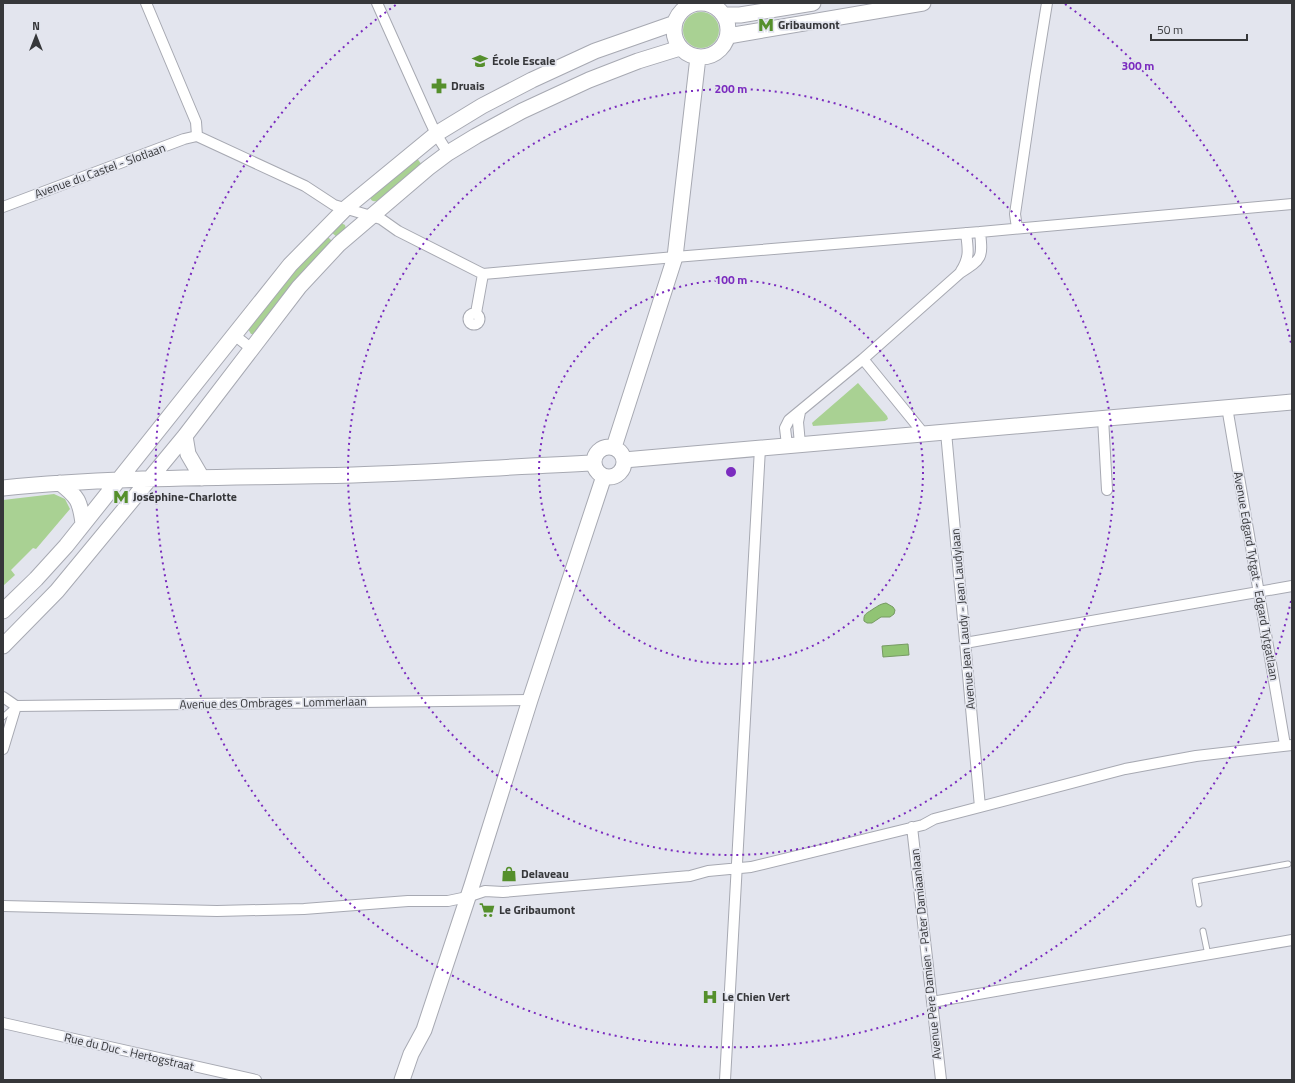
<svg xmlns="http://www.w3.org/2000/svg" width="1295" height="1083" font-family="'Titillium Web',sans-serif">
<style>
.green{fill:#a9d193}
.water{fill:#91c474;stroke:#769a63}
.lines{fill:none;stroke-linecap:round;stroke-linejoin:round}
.lane-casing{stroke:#a7a9b2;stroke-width:7}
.street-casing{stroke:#a7a9b2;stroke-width:12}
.secondary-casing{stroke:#a7a9b2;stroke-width:17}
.lane{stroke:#fff;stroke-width:5}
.street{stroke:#fff;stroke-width:10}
.secondary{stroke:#fff;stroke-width:15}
.ring{fill:none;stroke:#7b2cbf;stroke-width:2;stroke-dasharray:2 4}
.labels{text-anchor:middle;stroke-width:3.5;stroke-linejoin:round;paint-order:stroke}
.poi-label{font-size:12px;font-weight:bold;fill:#36373a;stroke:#e3e5ee;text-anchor:start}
.street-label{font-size:12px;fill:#36373a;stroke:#e3e5ee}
.centre{fill:#7b2cbf;stroke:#e3e5ee;stroke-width:2}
.ring-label{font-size:12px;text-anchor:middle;font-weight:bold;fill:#7b2cbf;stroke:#e3e5ee;stroke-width:3.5;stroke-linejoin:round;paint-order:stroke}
</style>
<rect width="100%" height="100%" fill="#e3e5ee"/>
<path class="green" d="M683 30a18 18 0 1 1 36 0a18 18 0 1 1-36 0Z
M416,157l6,8 -45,36c-4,1 -6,0 -7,-4z
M341,223l4,2 1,4 -8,9 -8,-7z
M326,235l8,8 -80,91h-3l-3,-5 43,-56z
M858,383l29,33 1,3 -3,2 -72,5 -1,-3 1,-1z
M54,494l11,5 5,10 -34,40 -3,-1 -22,22 4,5 -12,11v-86z"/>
<path class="water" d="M886,603l7,4 2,3 -1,4 -4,3h-9l-9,6h-5l-3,-2c-1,-8 4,-8 9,-12 5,-3 7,-5 13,-6z
M908,644l1,11 -26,2 -1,-11z"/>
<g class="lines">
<defs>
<path id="lane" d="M3,717l10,-9
M1199,904l-4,-23 93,-17
M1203,931l5,24"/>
<path id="street" d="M146,3l50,119 1,14
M377,3l52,116 7,15 12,19
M197,136l108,50 29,19 47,14 17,12 85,43 192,-17 305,-25 312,-28
M3,207l181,-68 13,-3
M1017,228l-2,-14 20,-137 12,-74
M961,271c9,-14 7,-22 5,-38
M476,313l7,-39
M468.5 319a5.5 5.5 0 1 1 11 0a5.5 5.5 0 1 1-11 0Z
M234,335l18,14
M863,359l61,75
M1227,407l58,338
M1103,418l4,72
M946,432l34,375
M800,444l-2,-22 2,-10
M787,445l-2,-17 4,-8 74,-61 97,-86c22,-14 23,-15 20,-41
M965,643l327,-57
M3,697l13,9
M16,706l514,-6
M3,749l13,-43
M912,827l29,253
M3,906l214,5 87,-2 104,-8h40l19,-4 18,-6 18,1 187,-16 18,-5 43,-4 172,-42 11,-6 191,-50 71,-13 96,-11
M932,1002l360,-62
M3,1023l253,57
M725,1080l35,-632"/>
<path id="secondary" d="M674 30a27 27 0 1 1 54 0a27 27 0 1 1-54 0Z
M724,15h16l73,-12
M728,36l195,-33
M185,436l3,18 14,24
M614,447l61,-190 23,-200
M594 462a15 15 0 1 1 30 0a15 15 0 1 1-30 0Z
M624,460l668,-58
M60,483c18,14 20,18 23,40
M3,488c116,-12 233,-10 350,-13 80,-2 161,-9 241,-12
M3,611l33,-32 30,-33 224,-281 56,-57 90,-74 46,-28 50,-26 63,-29 80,-28
M3,646l54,-55 128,-155 114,-149 40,-43 89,-76 20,-15 28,-17 46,-25 67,-31 49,-19 42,-13
M402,1080l9,-26 13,-24 48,-145 58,-185 74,-224"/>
</defs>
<use href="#lane" class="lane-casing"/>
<use href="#street" class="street-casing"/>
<use href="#secondary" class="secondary-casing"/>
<use href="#lane" class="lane"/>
<use href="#street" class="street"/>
<use href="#secondary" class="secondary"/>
</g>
<g class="ring">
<circle cx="731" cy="472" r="192"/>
<circle cx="731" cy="472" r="383"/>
<path d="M1291 601A575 575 0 1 1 397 4M1065 4A575 575 0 0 1 1291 343"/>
</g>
<defs>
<symbol id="metro-bare" viewBox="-9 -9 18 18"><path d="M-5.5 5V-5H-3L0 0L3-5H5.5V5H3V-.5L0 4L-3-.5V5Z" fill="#558f2c" stroke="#e3e5ee" stroke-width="2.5" paint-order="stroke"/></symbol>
<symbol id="school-bare" viewBox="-9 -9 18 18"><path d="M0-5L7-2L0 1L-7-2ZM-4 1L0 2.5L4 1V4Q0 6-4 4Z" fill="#558f2c" stroke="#e3e5ee" stroke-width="2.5" paint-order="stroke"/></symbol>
<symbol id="pharmacy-bare" viewBox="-9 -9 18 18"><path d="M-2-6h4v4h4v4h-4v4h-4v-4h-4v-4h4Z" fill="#558f2c" stroke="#e3e5ee" stroke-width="2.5" paint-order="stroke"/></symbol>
<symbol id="shop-bare" viewBox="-9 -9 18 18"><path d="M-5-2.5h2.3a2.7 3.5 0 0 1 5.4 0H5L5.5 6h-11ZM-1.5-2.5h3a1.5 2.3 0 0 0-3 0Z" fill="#558f2c" stroke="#e3e5ee" stroke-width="2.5" paint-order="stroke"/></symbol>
<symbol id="supermarket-bare" viewBox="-9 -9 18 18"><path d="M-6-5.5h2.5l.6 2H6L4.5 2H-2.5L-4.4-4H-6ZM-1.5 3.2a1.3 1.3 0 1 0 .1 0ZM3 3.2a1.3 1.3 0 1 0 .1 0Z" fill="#558f2c" stroke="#e3e5ee" stroke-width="2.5" paint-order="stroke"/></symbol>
<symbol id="hospital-bare" viewBox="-9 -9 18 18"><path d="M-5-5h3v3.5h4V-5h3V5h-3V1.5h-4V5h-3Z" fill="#558f2c" stroke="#e3e5ee" stroke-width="2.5" paint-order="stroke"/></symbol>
</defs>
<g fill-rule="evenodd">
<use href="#metro-bare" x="755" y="14" width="22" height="22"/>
<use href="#school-bare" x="469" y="50" width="22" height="22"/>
<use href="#pharmacy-bare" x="428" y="75" width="22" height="22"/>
<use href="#metro-bare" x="110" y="486" width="22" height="22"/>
<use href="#shop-bare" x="498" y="863" width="22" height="22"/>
<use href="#supermarket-bare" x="476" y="899" width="22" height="22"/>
<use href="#hospital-bare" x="699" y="986" width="22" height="22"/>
</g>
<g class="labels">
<g class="poi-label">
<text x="778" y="29">Gribaumont</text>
<text x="492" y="65">École Escale</text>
<text x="451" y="90">Druais</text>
<text x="133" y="501">Joséphine-Charlotte</text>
<text x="521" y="878">Delaveau</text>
<text x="499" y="914">Le Gribaumont</text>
<text x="722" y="1001">Le Chien Vert</text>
</g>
<g class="street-label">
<text transform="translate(100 171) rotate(-20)" y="4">Avenue du Castel - Slotlaan</text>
<text transform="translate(1256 576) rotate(80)" y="4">Avenue Edgard Tytgat - Edgard Tytgatlaan</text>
<text transform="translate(963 619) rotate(-95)" y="4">Avenue Jean Laudy - Jean Laudylaan</text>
<text transform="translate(273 703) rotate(-1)" y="4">Avenue des Ombrages - Lommerlaan</text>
<text transform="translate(926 954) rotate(-96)" y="4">Avenue Père Damien - Pater Damiaanlaan</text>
<text transform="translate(129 1052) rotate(13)" y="4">Rue du Duc - Hertogstraat</text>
</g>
</g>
<circle cx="731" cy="472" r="6" class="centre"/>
<g class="ring-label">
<text x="1138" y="70">300 m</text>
<text x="731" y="93">200 m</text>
<text x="731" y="284">100 m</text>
</g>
<rect width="1295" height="1083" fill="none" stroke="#36373a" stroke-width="8"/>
<g transform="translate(36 36)" stroke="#e3e5ee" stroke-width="3" paint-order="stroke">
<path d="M0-3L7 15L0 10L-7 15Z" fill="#36373a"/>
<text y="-6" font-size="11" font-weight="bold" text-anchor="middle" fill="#36373a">N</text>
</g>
<path d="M1151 34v6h96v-6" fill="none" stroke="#36373a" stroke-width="2"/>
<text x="1157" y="34" font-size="12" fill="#36373a" stroke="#e3e5ee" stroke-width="3" paint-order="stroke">50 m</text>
</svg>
